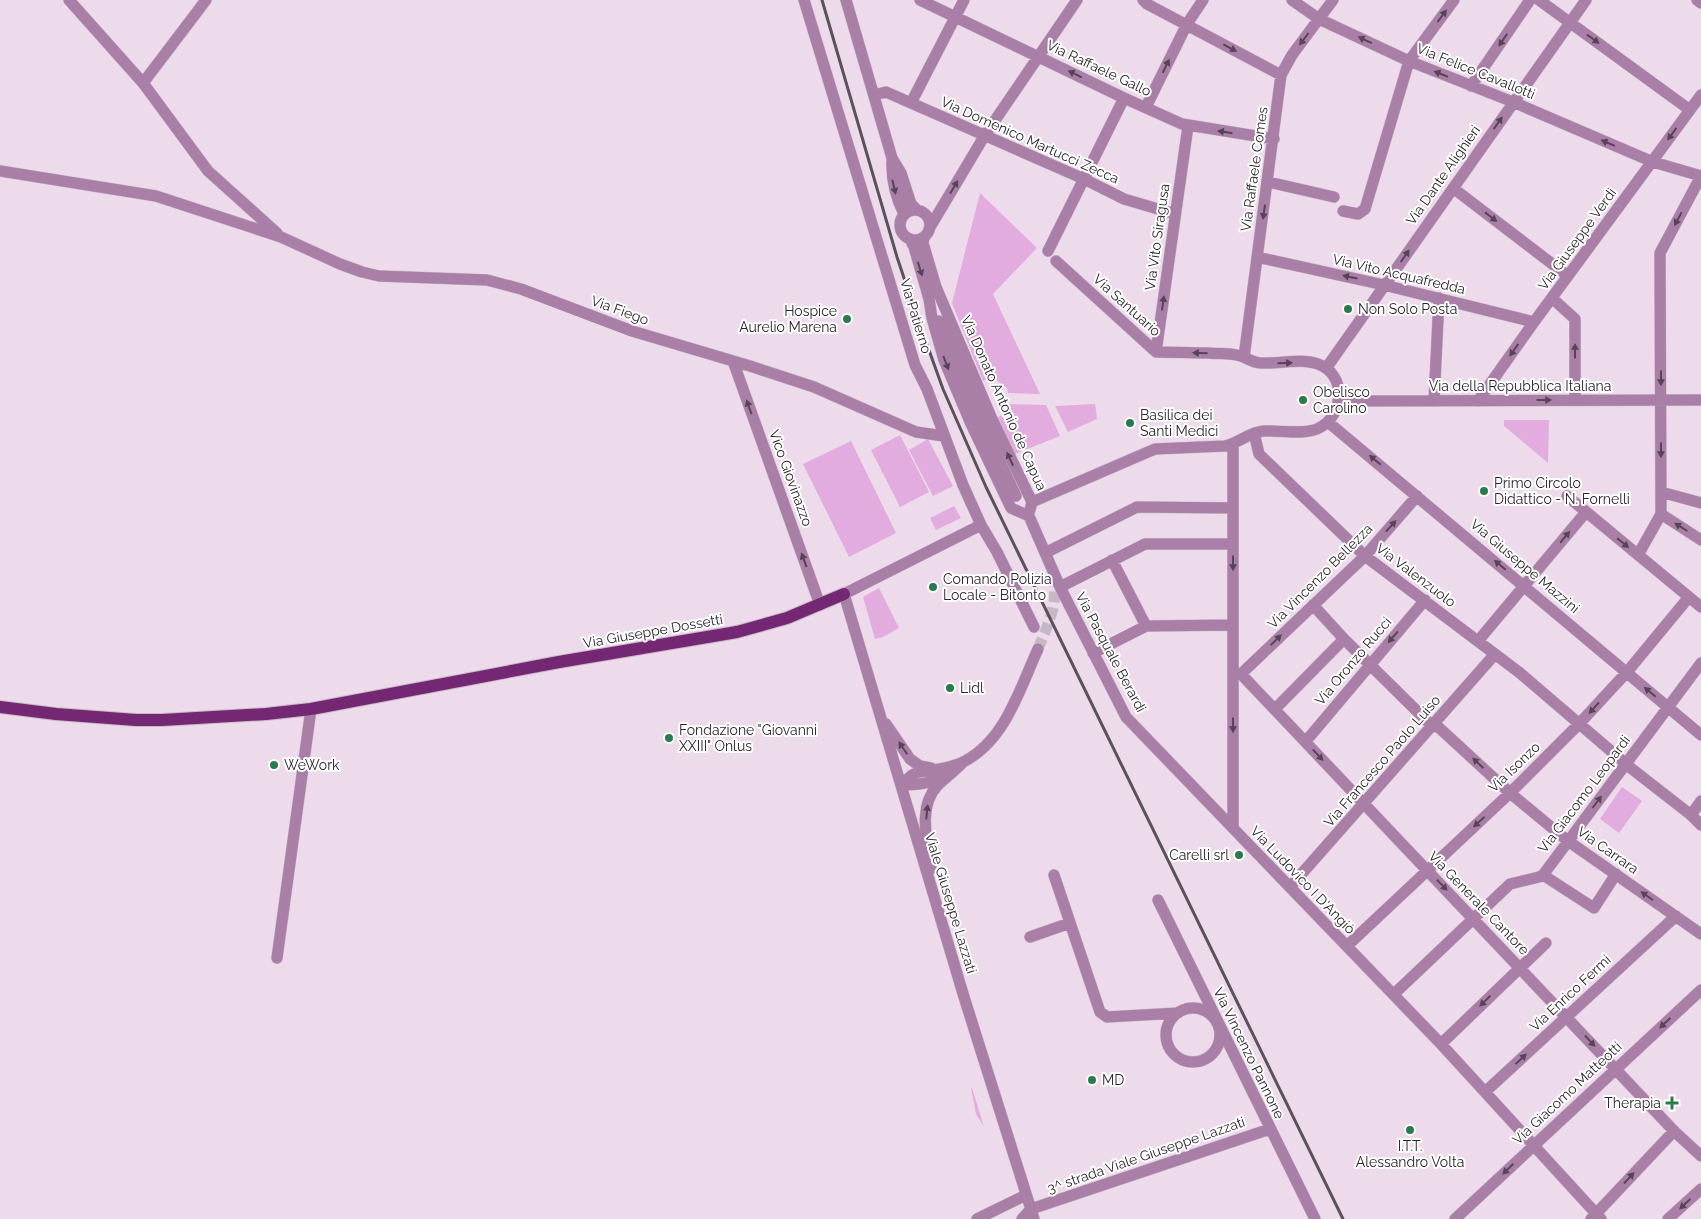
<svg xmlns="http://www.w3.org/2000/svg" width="1701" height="1219" font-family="Raleway,sans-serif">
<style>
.green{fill:#e2acde}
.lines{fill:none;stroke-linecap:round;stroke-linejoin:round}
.minor-tunnel{stroke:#c6b7c5;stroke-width:11;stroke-dasharray:11 5.5;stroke-linecap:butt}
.minor-casing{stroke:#cabac8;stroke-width:12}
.major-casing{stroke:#cabac8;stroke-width:14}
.minor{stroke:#a97fa7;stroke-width:11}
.major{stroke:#742773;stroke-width:12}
.rail{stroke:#5a515a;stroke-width:3}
.oneway{fill:#574456}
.poi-dot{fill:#2a7b4c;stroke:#fff;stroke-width:2}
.labels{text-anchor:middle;stroke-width:4;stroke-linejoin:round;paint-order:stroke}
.street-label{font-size:14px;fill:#2b252b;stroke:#fff}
.poi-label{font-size:14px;fill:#2b252b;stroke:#fff;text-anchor:start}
</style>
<rect width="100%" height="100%" fill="#eddbeb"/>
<path class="green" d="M980,193l57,55 -44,46 47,100 -32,-1 -1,-5 -14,-10 -10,3 -31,-78z
M1007,404l39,1 14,31 -45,18 -18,-36 5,-3v-4l5,-2z
M1095,404l2,15 -29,13 -13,-26z
M1504,420h45l-1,43 -44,-37z
M900,435l29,57 -29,15 -29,-57z
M928,439l25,47 -20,10 -24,-46z
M851,441l45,92 -47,24 -46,-93z
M954,506l7,12 -25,12 -6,-12z
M879,588l20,40 -16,9 -8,2 -12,-42z
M1622,787l20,14 -23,32 -19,-14z
M971,1088h1l12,39 -8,-13z"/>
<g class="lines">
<path class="minor-tunnel" d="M1038,649c10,-26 22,-45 14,-74"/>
<defs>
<path id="minor" d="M69,0l74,83 65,88 69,62
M804,0l111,365 12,24 36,96 18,40 16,27 37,75
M846,0l46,158 9,15 10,31 6,6
M920,0l204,98 58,26 92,15
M1143,0l4,4 134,71
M1292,0l27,19 90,42 104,41 140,60 48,14
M1539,0l151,110
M1697,0l4,3
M143,83l63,-83
M1471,86l59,-86
M874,95l12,-3 198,87 40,20 51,15
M911,103l53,-103
M1146,107l41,-83 16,-24
M892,159c-1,21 3,37 12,55
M0,171l156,25 125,41 59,27 22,8 17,4 108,4 34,9 111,42 118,35 64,21 102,45 28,4
M1268,182l66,15
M1453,188l115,88
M900 225a15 15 0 1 1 30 0a15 15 0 1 1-30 0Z
M1343,211l15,3 7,-5 44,-148 45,-61
M929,229l56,-94 92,-135
M924,237l-1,6 13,44 55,130 41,85 -2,8
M910,239l4,8 15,52 3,19 12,42 27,64 40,84 18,8
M1048,251l76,-153
M1257,257l127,28 150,37
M1552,298l23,21v81
M939,321l39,93 38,82
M1156,352l32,-226
M1244,357l37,-282 11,-20 41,-55
M733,361l87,244
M1327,367l259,-367
M1338,401l363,-1
M1434,401l5,-103
M1478,401l56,-79 167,-227
M1328,422l373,313
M1254,433l5,21 106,102 155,117 112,96 59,46 10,10
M1233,444v384
M1661,492l40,11
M1567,496l134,111
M1032,502l123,-53 70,-3c14,-3 24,-14 39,-15 17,-1 38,4 53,-2 28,-12 30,-55 1,-65 -17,-6 -39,0 -57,-1 -9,0 -16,-7 -25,-8 -8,-2 -18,-1 -27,-2 -17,0 -35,-1 -53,-1l-100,-91
M1661,514l40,26
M1029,516l31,71 66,130 315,327 160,175
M981,525l-137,69 120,403 70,222
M1045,553l92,-46 96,1
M1638,555l23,-41 -1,-261 41,-77
M1112,560l34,66
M1060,587l85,-43h88
M1313,605l31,34 89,88
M1478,641l108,-129
M1093,653l53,-27 87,-1
M1234,674h7l433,457 27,25
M1241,674l124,-118 52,-60
M1275,709l69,-70
M886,724l24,35 10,7 11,2
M1435,724l75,69 58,48 133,93
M1306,741l119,-141
M901,785l11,-10 7,-3c15,-2 33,-4 46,-11 41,-22 55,-73 73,-112
M901,785c15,0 30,-1 44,-10
M1691,815l10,-14
M931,869c-3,-26 -14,-61 6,-83 8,-8 18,-15 26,-24
M1054,875l46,137 7,5 71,-4
M1543,875l51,33 22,-34
M1290,887l205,-233
M1158,900l157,319
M1030,937l40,-14
M1347,946l163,-153 69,-69 48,-52 62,-75
M277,958l34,-249
M1394,994l116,-110 29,-7 4,-2 158,-212
M1166 1035a27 27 0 1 1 54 0a27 27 0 1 1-54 0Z
M1441,1044l105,-101
M1485,1092l191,-176
M977,1219l49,-24
M1022,1219l9,-10 239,-80
M1455,1219l246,-229
M1591,1219l83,-88
M1668,1219l33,-30"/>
<path id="major" d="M0,707l56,7 80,6h26l104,-6 45,-5 248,-47 178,-30 50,-14 57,-24"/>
</defs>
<use href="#minor" class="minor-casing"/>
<use href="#major" class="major-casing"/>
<use href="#minor" class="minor"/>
<use href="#major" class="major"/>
<path class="rail" d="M822,0l75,257 20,60 26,72 43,98 357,732"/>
</g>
<defs><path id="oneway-solid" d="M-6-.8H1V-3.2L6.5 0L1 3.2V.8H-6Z" transform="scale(1.25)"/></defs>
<g class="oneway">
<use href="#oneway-solid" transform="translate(1442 16) rotate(-53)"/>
<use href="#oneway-solid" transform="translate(1304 39) rotate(127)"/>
<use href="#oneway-solid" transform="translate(1593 39) rotate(36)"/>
<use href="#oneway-solid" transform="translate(1365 40) rotate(-155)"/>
<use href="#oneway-solid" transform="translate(1503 40) rotate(124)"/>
<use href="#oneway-solid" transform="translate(1230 48) rotate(28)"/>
<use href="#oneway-solid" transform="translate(1166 66) rotate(-64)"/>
<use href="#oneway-solid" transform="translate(1075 74) rotate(-154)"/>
<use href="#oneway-solid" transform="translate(1441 74) rotate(-158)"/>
<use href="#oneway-solid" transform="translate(1498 123) rotate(-55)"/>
<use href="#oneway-solid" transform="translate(1225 132) rotate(-171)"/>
<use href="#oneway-solid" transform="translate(1672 134) rotate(126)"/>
<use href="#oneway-solid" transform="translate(1608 143) rotate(-157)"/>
<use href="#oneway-solid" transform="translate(894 187) rotate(77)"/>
<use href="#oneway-solid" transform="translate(954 187) rotate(-59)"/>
<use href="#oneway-solid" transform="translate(1264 212) rotate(98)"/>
<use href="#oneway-solid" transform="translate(1491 217) rotate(38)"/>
<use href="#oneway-solid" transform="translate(1678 219) rotate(118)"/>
<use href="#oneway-solid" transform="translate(1405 256) rotate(-55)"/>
<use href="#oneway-solid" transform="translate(920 269) rotate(73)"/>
<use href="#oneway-solid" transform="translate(1350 277) rotate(-168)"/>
<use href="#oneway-solid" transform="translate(1163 303) rotate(-82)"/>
<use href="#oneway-solid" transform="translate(1514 350) rotate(125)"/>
<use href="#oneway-solid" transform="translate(1575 351) rotate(-90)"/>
<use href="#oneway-solid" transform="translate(1200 353) rotate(-178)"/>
<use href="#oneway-solid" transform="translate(946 363) rotate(69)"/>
<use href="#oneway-solid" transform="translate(1285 363) rotate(-2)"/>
<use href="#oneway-solid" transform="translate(1661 378) rotate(90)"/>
<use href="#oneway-solid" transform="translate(1544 400)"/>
<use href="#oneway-solid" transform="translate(749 407) rotate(-110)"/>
<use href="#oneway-solid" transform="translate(1661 450) rotate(90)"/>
<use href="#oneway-solid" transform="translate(1010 459) rotate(-115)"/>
<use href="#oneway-solid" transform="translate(1375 460) rotate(-140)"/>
<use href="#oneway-solid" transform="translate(1391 526) rotate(-48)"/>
<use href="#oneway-solid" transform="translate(1681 527) rotate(-148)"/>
<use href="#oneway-solid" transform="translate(1565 537) rotate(-50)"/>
<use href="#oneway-solid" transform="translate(1623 543) rotate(39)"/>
<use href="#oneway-solid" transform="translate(804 560) rotate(-110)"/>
<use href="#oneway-solid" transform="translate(1233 563) rotate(90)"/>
<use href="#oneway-solid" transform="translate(1500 565) rotate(-140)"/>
<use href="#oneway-solid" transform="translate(1393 637) rotate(131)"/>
<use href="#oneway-solid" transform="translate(1276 640) rotate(-44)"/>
<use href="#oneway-solid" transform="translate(1650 692) rotate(-140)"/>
<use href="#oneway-solid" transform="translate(1594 708) rotate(132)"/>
<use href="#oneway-solid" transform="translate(1233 725) rotate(90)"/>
<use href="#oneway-solid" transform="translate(903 748) rotate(-124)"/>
<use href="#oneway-solid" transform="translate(1318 755) rotate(47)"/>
<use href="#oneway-solid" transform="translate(1478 763) rotate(-137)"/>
<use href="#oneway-solid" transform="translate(1597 802) rotate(-53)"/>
<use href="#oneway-solid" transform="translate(927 812) rotate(-84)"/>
<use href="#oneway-solid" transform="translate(1479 822) rotate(137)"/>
<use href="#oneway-solid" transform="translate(1442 885) rotate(46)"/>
<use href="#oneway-solid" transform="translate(1647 896) rotate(-145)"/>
<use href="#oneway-solid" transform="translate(1485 1001) rotate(136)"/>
<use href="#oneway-solid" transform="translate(1665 1023) rotate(137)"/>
<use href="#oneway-solid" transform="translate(1590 1041) rotate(47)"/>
<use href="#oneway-solid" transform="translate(1521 1059) rotate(-43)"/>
<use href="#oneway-solid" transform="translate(1508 1169) rotate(136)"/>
<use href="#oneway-solid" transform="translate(1629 1178) rotate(-47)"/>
<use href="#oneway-solid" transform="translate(1685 1204) rotate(137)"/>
</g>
<g class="poi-dot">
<circle cx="1348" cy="309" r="5"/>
<circle cx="847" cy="319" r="5"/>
<circle cx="1303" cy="400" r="5"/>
<circle cx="1130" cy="423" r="5"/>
<circle cx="1484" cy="491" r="5"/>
<circle cx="933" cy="587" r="5"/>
<circle cx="950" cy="688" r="5"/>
<circle cx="669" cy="738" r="5"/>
<circle cx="274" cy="765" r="5"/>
<circle cx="1239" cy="855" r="5"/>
<circle cx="1092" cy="1080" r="5"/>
<path d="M1669.5 1095.5h5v5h5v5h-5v5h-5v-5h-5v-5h5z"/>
<circle cx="1410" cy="1130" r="5"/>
</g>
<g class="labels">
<g class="street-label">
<text transform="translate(1099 68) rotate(25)" y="5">Via Raffaele Gallo</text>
<text transform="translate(1476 71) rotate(22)" y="5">Via Felice Cavallotti</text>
<text transform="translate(1030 140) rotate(24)" y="5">Via Domenico Martucci Zecca</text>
<text transform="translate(1254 169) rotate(-82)" y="5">Via Raffaele Comes</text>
<text transform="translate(1443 175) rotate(-55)" y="5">Via Dante Alighieri</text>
<text transform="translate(1157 237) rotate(-82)" y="5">Via Vito Siragusa</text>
<text transform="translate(1577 239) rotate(-54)" y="5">Via Giuseppe Verdi</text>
<text transform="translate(1399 274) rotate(13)" y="5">Via Vito Acquafredda</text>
<text transform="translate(1127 305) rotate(42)" y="5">Via Santuario</text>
<text transform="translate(620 310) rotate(20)" y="5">Via Fiego</text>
<text transform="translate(916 316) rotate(73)" y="5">Via Patierno</text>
<text x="1520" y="391">Via della Repubblica Italiana</text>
<text transform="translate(1004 403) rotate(66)" y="5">Via Donato Antonio de Capua</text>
<text transform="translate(791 478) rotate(70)" y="5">Vico Giovinazzo</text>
<text transform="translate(1525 566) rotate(40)" y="5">Via Giuseppe Mazzini</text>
<text transform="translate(1416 575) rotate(37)" y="5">Via Valenzuolo</text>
<text transform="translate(1320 576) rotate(-45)" y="5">Via Vincenzo Bellezza</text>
<text transform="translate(653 631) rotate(-10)" y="5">Via Giuseppe Dossetti</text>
<text transform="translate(1111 652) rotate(62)" y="5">Via Pasquale Berardi</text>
<text transform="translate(1353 661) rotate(-50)" y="5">Via Oronzo Rucci</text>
<text transform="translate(1382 761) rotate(-49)" y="5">Via Francesco Paolo Luiso</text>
<text transform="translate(1514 767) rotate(-44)" y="5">Via Isonzo</text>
<text transform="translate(1584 794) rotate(-53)" y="5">Via Giacomo Leopardi</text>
<text transform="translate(1608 850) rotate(35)" y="5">Via Carrara</text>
<text transform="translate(1303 880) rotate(46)" y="5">Via Ludovico I D'Angiò</text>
<text transform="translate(951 903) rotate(73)" y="5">Viale Giuseppe Lazzati</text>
<text transform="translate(1479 903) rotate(46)" y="5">Via Generale Cantore</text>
<text transform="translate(1570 993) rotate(-43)" y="5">Via Enrico Fermi</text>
<text transform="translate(1249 1053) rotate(64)" y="5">Via Vincenzo Pannone</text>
<text transform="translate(1567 1093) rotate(-43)" y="5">Via Giacomo Matteotti</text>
<text transform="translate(1146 1155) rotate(-19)" y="5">3^ strada Viale Giuseppe Lazzati</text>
</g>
<g class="poi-label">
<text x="1358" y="314">Non Solo Posta</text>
<text x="837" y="316" text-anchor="end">Hospice<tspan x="837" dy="16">Aurelio Marena</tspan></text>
<text x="1313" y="397">Obelisco<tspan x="1313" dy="16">Carolino</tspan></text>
<text x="1140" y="420">Basilica dei<tspan x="1140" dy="16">Santi Medici</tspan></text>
<text x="1494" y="488">Primo Circolo<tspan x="1494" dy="16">Didattico - N. Fornelli</tspan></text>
<text x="943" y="584">Comando Polizia<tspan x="943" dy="16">Locale - Bitonto</tspan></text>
<text x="960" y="693">Lidl</text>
<text x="679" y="735">Fondazione "Giovanni<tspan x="679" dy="16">XXIII" Onlus</tspan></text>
<text x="284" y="770">WeWork</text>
<text x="1229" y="860" text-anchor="end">Carelli srl</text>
<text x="1102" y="1085">MD</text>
<text x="1661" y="1108" text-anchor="end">Therapia</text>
<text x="1410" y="1151" text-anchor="middle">I.T.T.<tspan x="1410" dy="16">Alessandro Volta</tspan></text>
</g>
</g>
</svg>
